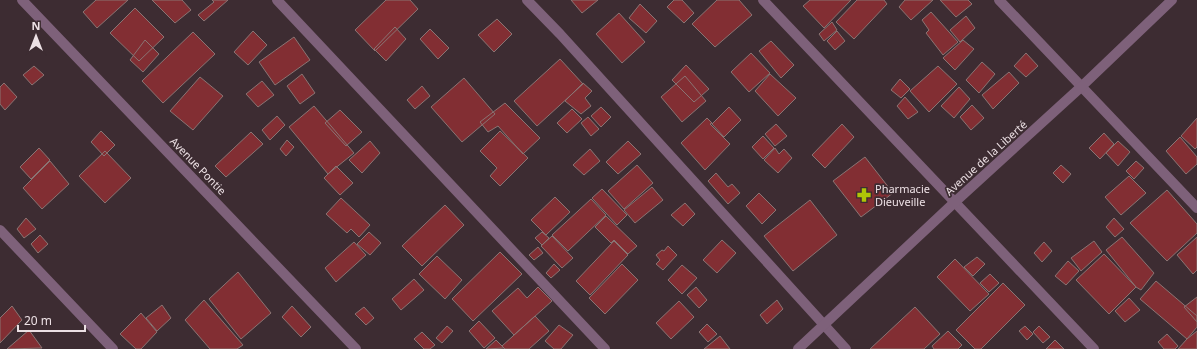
<svg xmlns="http://www.w3.org/2000/svg" width="1197" height="349" font-family="'Noto Sans',sans-serif">
<style>
.building{fill:#822e33;stroke:#8a7473}
.lines{fill:none;stroke-linecap:round;stroke-linejoin:round}
.minor{stroke:#7e617a;stroke-width:10}
.tertiary{stroke:#7e617a;stroke-width:10}
.labels{text-anchor:middle;stroke-width:3.5;stroke-linejoin:round;paint-order:stroke}
.street-label{font-size:11px;fill:#ece0e4;stroke:#3d2c32}
.poi-label{font-size:11px;fill:#ece0e4;stroke:#3d2c32;text-anchor:start}
</style>
<rect width="100%" height="100%" fill="#3d2c32"/>
<path class="building" d="M96,0h32l-31,28 -14,-16z
M152,0h30l9,10 -16,13z
M212,0h16l-24,21 -6,-6 16,-13z
M386,0h24l8,9 -43,42 -20,-21z
M571,0h27l-16,13z
M674,0h8l12,13 -10,10 -17,-16z
M717,0h22l13,15 -37,32 -23,-23z
M810,0h41l-27,28 -21,-22z
M857,0h27l3,4 -33,35 -18,-17z
M905,0h28l-22,20 -12,-13z
M940,0h28l4,4 -16,13z
M640,4l17,17 -11,12 -17,-15z
M135,8l29,29 -25,24 -29,-28z
M931,12l27,30 -15,13 -17,-22 3,-3 -7,-10z
M619,13l26,29 -23,21 -26,-29z
M966,16l9,12 -15,14 -10,-12z
M497,19l15,15 -18,18 -16,-17z
M832,22l5,8 -13,11 -5,-7z
M395,27l11,12 -20,22 -12,-12z
M430,29l19,19 -11,11 -18,-20z
M253,31l14,14 -19,20 -14,-13z
M837,31l8,10 -10,9 -8,-9z
M193,32l22,22 -52,49 -21,-22z
M294,37l16,23 -35,25 -16,-23z
M145,40l14,14 -16,18 -13,-12z
M963,40l11,9 -19,21 -12,-12z
M771,41l23,24 -13,13 -22,-27z
M751,53l19,20 -21,19 -18,-20z
M1026,53l12,13 -12,11 -12,-11z
M560,59l23,25 -46,42 -23,-25z
M982,62l13,12 -16,19 -13,-13z
M686,65l23,24 -15,13 -22,-22z
M34,66l10,9 -12,10 -9,-10z
M938,66l19,18 -28,28 -19,-21z
M1009,72l10,11 -26,26 -11,-14z
M302,74l13,19 -15,11 -13,-18z
M770,74l26,24 -18,18 -23,-25z
M685,76l21,25 -24,21 -21,-25z
M200,77l23,19 -30,34 -23,-19z
M464,78l31,36 -33,28 -31,-35z
M900,79l10,10 -9,9 -10,-8z
M262,81l12,14 -16,12 -12,-13z
M4,83l13,14 -12,13 -5,-6v-17z
M583,83l9,8 -7,7 6,8 -10,8 -16,-13z
M422,86l8,10 -15,13 -8,-9z
M959,87l11,12 -16,19 -13,-12z
M905,97l13,15 -10,7 -11,-13z
M505,103l35,35 -17,16 -25,-28 -10,6 -8,-10z
M972,105l12,13 -13,12 -11,-13z
M314,106l40,47 -26,21 -39,-47z
M601,107l10,10 -10,10 -10,-11z
M729,107l12,13 -17,17 -12,-13z
M572,109l10,10 -15,14 -10,-10z
M340,110l22,22 -16,14 -21,-23z
M277,116l8,9 -15,15 -8,-10z
M588,117l11,12 -8,7 -10,-13z
M707,118l5,5 -2,1 20,20 -25,26 -24,-27z
M1197,118v29l-2,2 -14,-13z
M776,124l11,12 -12,10 -10,-12z
M842,124l12,13 -29,31 -13,-13z
M101,131l14,14 -11,11 -13,-14z
M500,131l28,27 -28,28 -10,-10 7,-8 -17,-17z
M251,132l12,12 -37,33 -11,-11z
M1104,133l10,11 -14,15 -11,-11z
M763,136l11,12 -11,11 -11,-12z
M1180,137l17,20v7l-11,10 -20,-23z
M287,140l7,7 -8,9 -6,-7z
M370,141l10,12 -18,20 -13,-13z
M628,141l13,13 -23,20 -12,-12z
M1118,141l12,11 -12,14 -12,-13z
M39,148l11,12 -19,19 -11,-12z
M775,148l4,6 5,-5 8,9 -14,15 -14,-13z
M590,149l10,12 -16,14 -11,-10z
M105,151l26,27 -26,25 -26,-27z
M865,157l28,36 -32,24 -28,-36z
M50,161l19,23 -27,25 -19,-21z
M1136,161l8,7 -10,11 -8,-8z
M637,165l16,18 -29,26 -16,-18z
M1061,165l10,9 -8,9 -10,-10z
M336,166l17,17 -13,12 -16,-17z
M716,173l12,14 4,-3 8,9 -12,11 -20,-23z
M1129,176l17,17 -25,22 -16,-18z
M652,187l11,13 -28,23 -11,-13z
M602,189l25,26 -10,10 -25,-27z
M1167,190l30,34v9l-30,28 -37,-38z
M759,193l17,17 -14,14 -16,-18z
M555,197l15,15 -24,23 -15,-15z
M341,198l29,27 -11,12 -8,-8 -4,4 -21,-19z
M591,199l15,16 -38,36 -16,-16z
M810,200l27,35 -44,36 -29,-35z
M685,203l10,11 -12,12 -12,-11z
M445,205l19,20 -42,41 -20,-20z
M606,216l31,30 -9,8 -14,-14 -3,3 -16,-16z
M26,218l10,11 -12,9 -7,-9z
M1114,218l10,11 -9,8 -9,-10z
M369,232l12,11 -11,12 -13,-11z
M542,232l7,6 -7,7 -7,-7z
M40,235l8,9 -10,9 -7,-9z
M552,236l21,22 -11,10 -21,-22z
M1122,237l32,36 -13,17 -5,-3 -30,-37z
M1197,237v33l-4,4 -16,-19z
M722,240l14,13 -19,20 -14,-13z
M614,241l14,14 -38,40 -14,-14z
M1094,241l8,11 -21,19 -10,-13z
M354,242l12,13 -30,27 -11,-14z
M1044,242l8,9 -10,11 -8,-9z
M668,246l9,9 -14,15 -7,-6 4,-4 -4,-5 6,-5 2,1z
M538,247l5,6 -9,7 -5,-5z
M500,252l22,22 -49,47 -21,-22z
M1104,254l32,33 -27,27 -33,-34z
M437,256l25,24 -17,19 -26,-25z
M977,257l8,7 -12,12 -9,-9z
M955,259l34,35 -19,17 -33,-34z
M1068,261l11,10 -13,14 -11,-9z
M554,264l6,6 -9,8 -5,-5z
M622,264l16,16 -33,34 -16,-16z
M682,265l15,13 -15,16 -14,-14z
M238,272l33,41 -30,26 -32,-40z
M990,274l9,9 -10,9 -9,-9z
M414,279l10,11 -23,20 -9,-11z
M1156,281l41,35v11l-10,12 -47,-40z
M1003,283l22,22 -44,44h-6l-19,-19z
M538,287l14,14 -38,34 -22,-24 26,-23 9,10z
M696,287l11,13 -8,8 -12,-13z
M1197,297v25l-13,-15z
M1129,298l11,12 -15,12 -10,-11z
M204,300l39,45 -6,4h-27l-25,-29z
M777,300l6,9 -16,15 -7,-9z
M679,301l15,16 -23,22 -15,-16z
M162,305l9,13 -14,13 -11,-13z
M12,306l10,14 -22,23v-25z
M292,306l19,21 -10,10 -19,-20z
M364,307l10,11 -8,7 -11,-11z
M915,307l25,27 -16,15h-54z
M141,313l16,19 -16,17h-5l-16,-15z
M535,316l14,15 -20,18h-24l-3,-3z
M479,321l16,17 -11,10 -15,-17z
M707,324l10,10 -9,8 -9,-10z
M559,325l14,10 -12,14h-7l-9,-8z
M447,326l6,5 -11,12 -6,-5z
M1025,326l8,8 -6,6 -8,-9z
M1039,326l11,11 -7,6 -10,-11z
M29,330l13,18 -35,1z
M948,331l14,14 -4,4h-24l-2,-3z
M1197,331v18h-19l9,-10z
M422,332l13,13 -5,4h-6l-10,-10z
M1167,334l11,12 -3,3h-11l-6,-7z
M720,336l10,13h-26z
M496,340l8,8 -18,1z
M1055,340l9,9h-18z"/>
<g class="lines">
<path class="minor" d="M22,0l334,349
M277,0l328,349
M527,0l33,34 286,315
M763,0l331,349
M999,0l198,208
M0,230l113,119"/>
<path class="tertiary" d="M798,349l158,-148 125,-114 91,-87"/>
</g>
<defs>
<symbol id="pharmacy-bare" viewBox="-9 -9 18 18"><path d="M-2-6h4v4h4v4h-4v4h-4v-4h-4v-4h4Z" fill="#afc507" stroke="#3d2c32" stroke-width="2.5" paint-order="stroke"/></symbol>
</defs>
<g fill-rule="evenodd">
<use href="#pharmacy-bare" x="854" y="185" width="20" height="20"/>
</g>
<g class="labels">
<g class="street-label">
<text transform="translate(986 158) rotate(-42)" y="4">Avenue de la Liberté</text>
<text transform="translate(198 166) rotate(46)" y="4">Avenue Pontie</text>
</g>
<g class="poi-label">
<text x="875" y="193">Pharmacie<tspan x="875" dy="13">Dieuveille</tspan></text>
</g>
</g>
<g transform="translate(36 36)" stroke="#3d2c32" stroke-width="3" paint-order="stroke">
<path d="M0-3L7 15L0 10L-7 15Z" fill="#ece0e4"/>
<text y="-6" font-size="11" font-weight="bold" text-anchor="middle" fill="#ece0e4">N</text>
</g>
<path d="M18 325v6h67v-6" fill="none" stroke="#ece0e4" stroke-width="2"/>
<text x="24" y="325" font-size="12" fill="#ece0e4" stroke="#3d2c32" stroke-width="3" paint-order="stroke">20 m</text>
</svg>
